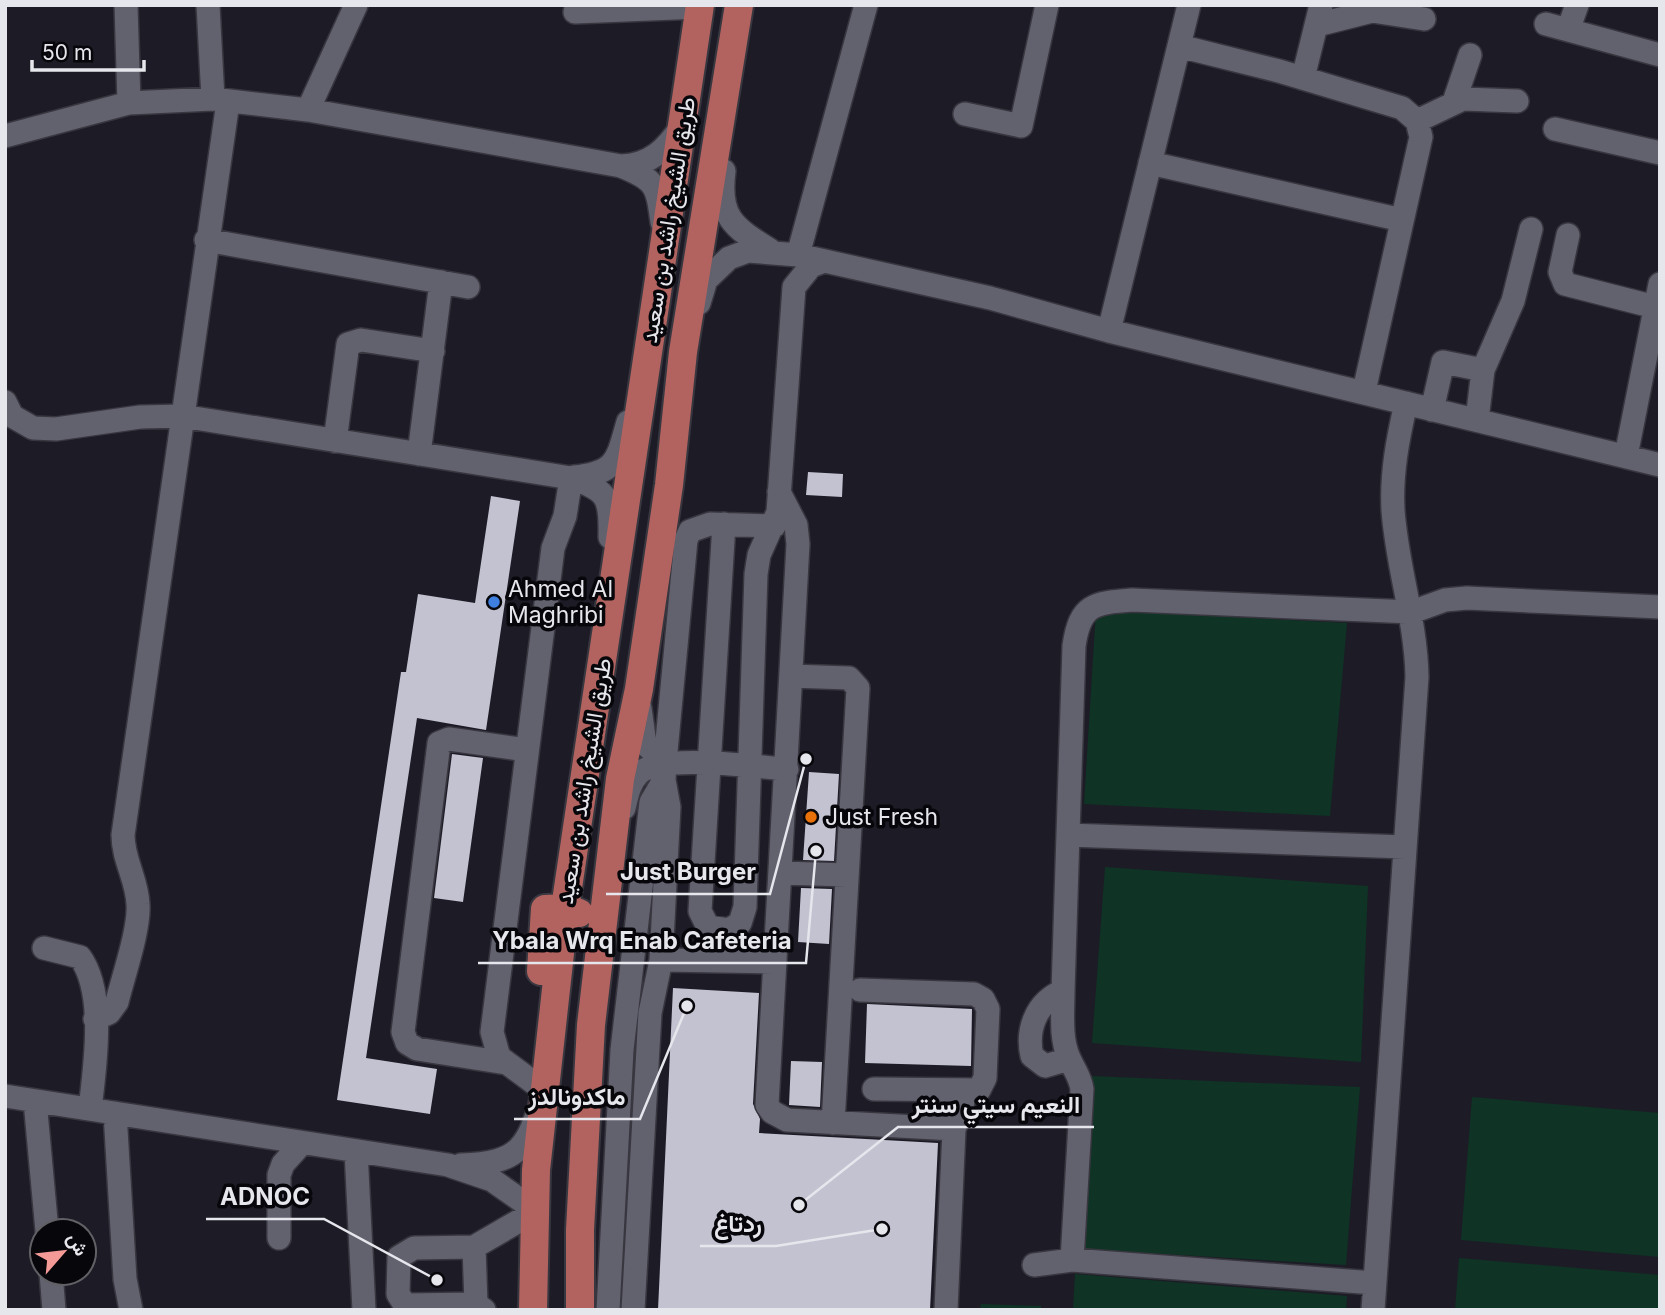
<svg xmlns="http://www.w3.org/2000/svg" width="1665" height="1315" font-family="Inter,Vazirmatn,sans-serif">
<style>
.green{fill:#0f3324}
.building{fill:#c3c2d1}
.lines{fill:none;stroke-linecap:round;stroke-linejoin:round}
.minor-casing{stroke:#383740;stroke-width:26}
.major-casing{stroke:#383740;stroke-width:32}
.minor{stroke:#62616e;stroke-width:23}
.major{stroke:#b2635f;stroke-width:28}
.shop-dot{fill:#3f7fe0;stroke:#07070b;stroke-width:2.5}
.food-dot{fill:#e8710a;stroke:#07070b;stroke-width:2.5}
.labels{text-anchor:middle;stroke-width:7;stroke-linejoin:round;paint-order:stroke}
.street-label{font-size:23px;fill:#e6e6ed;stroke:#07070b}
.poi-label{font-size:23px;fill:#e6e6ed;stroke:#07070b;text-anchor:start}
.leader{fill:none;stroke:#e6e6ed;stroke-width:2.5}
.callout-dot{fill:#e6e6ed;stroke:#07070b;stroke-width:2.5}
.callout-label{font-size:24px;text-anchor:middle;font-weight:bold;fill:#e6e6ed;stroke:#07070b;stroke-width:7;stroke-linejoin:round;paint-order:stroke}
</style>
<rect width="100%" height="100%" fill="#1d1c26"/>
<path class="green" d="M1096,610l251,13 -17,193 -246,-12z
M1105,867l263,19 -7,176 -269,-19z
M1091,1076l269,11 -14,178 -267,-16z
M1472,1097l188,16v144l-199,-17z
M1459,1258l201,17v35h-205z
M1075,1274l272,22 -1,14h-273z
M981,1304l60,2v4h-61z"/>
<path class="building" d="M808,472l35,2 -1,23 -36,-2z
M491,496l29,5 -34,229 -69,-12 -51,340 71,11 -7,45 -93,-14 64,-428h5l12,-78 57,9z
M452,754l31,4 -20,144 -29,-4z
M809,772l30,2 -5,87 -31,-1z
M801,888l31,1 -3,55 -31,-2z
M673,988l86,5 -6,111 7,15 -1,14 179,10 -8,167h-272z
M867,1004l105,5 -1,57 -106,-3z
M791,1061l31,1 -2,45 -31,-2z"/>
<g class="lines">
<defs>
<path id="minor" d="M126,5l3,98
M208,5l5,94
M575,12l125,-5
M1546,24l114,31
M1317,25l55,-14 52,8
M1568,30l9,-25
M1179,46l100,25 123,37 15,13 4,16 -57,254
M1303,78l18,-73
M1454,102l16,-47
M308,110l48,-105
M965,114l56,12 26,-121
M1417,121l46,-22 54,2
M1555,129l105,24
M5,136l124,-33 84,-4 95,11 313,56c30,-1 45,-17 61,-40
M1150,163l252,57
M621,166c35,14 36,19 41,56
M724,171c-6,46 9,56 46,79
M1568,235l-8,37 5,12 90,23
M206,240l262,47
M798,255l68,-250
M699,303l7,-23 23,-22 19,-7 50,4 192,43 119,33 551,134
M1109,331l80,-326
M1483,370l30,-69 18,-72
M5,402l7,14 21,12 23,1 84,-12 42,-1 389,62c37,12 40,20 39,59
M1432,410l11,-48 40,8 -6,50
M335,441l13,-97 13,-4 72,11
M419,454l22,-172
M1626,456l34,-172
M574,477c43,-4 43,-17 54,-55
M779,492l17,33 2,19 -31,561 5,7 15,8 167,9
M724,524l-24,387 8,16 21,3 11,-7 5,-16 11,-333 3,-19 19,-43 16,-225 17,-21 13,-5
M791,676l58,2 9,10 -25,435
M640,708l5,36 20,18
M624,808c3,-12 5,-25 14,-34 22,-21 117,-7 149,-5
M1068,835l337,12
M780,873l67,2
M44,948l36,9c26,36 15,109 10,152
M661,960l112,2
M860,990l114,4 9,5 5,10 -3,69 -6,12 -105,-1
M1063,991c-27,11 -37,39 -31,65l13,10 24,-7
M95,1019l14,-6 8,-11c6,-25 23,-74 21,-98 -1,-25 -15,-44 -15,-69l105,-733
M506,1063l-89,-14 -10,-6 -4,-11 36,-289 10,-4 78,11
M5,1096l443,69 44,15 44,31 -62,36 -60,1 -15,9 -1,37 7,11 71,-1
M35,1101l12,130
M115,1113l10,166 6,31
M356,1151l8,159
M461,1165c62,-2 66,-19 84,-74l-46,-34 -7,-25 61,-484 12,-32 6,-38
M279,1238v-63l4,-11 19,-21
M474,1247l2,57 8,6
M1072,1260l10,-171c-2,-13 -8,-19 -13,-31 -9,-20 -6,-45 -6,-67l11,-345c6,-42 20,-43 58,-46l280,12 33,-12 22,-2 193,9
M1034,1265l38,-5 302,23
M51,1273l3,37
M608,1310l14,-260 29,-248 13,-22
M633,1310l17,-297 11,-53 8,-153 -5,-27 1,-18 21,-222 4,-9 20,-7 64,2
M946,1310l8,-181 8,-19 2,-19
M1373,1310l44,-633c-1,-57 -20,-110 -24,-167 -2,-37 5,-72 13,-107"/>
<path id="major" d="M541,971l4,-62 20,-1 14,5
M533,1310l3,-140 29,-262 135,-903
M580,1310v-80l11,-205 29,-246 19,-90 30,-204 14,-133 56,-347"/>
</defs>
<use href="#minor" class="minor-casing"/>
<use href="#major" class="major-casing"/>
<use href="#minor" class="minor"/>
<use href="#major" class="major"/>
</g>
<circle class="shop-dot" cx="494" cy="602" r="7"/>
<circle class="food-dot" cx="811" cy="817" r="7"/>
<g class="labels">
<g class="street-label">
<text transform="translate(668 220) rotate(-81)" y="8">طريق الشيخ راشد بن سعيد</text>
<text transform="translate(584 781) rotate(-81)" y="8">طريق الشيخ راشد بن سعيد</text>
</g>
<g class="poi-label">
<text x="508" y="597">Ahmed Al<tspan x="508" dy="26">Maghribi</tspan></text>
<text x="825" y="825">Just Fresh</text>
</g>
</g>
<path class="leader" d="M806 759L770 894H606M816 851L806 963H478M687 1006L640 1119H514M799 1205L898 1127H1094M437 1280L324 1219H206M882 1229L776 1246H700"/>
<g class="callout-dot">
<circle cx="806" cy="759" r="7"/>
<circle cx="816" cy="851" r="7"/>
<circle cx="687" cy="1006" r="7"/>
<circle cx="799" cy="1205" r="7"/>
<circle cx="437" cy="1280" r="7"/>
<circle cx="882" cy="1229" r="7"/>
</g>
<g class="callout-label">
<text x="688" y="880">Just Burger</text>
<text x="642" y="949">Ybala Wrq Enab Cafeteria</text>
<text x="577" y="1105">ماكدونالدز</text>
<text x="996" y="1113">النعيم سيتي سنتر</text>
<text x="265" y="1205">ADNOC</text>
<text x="738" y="1232">ردتاغ</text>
</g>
<rect width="1665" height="1315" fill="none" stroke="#e6e6ed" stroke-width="14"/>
<g transform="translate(63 1252) rotate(62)"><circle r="33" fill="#07070b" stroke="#606065" stroke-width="2"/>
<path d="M0-5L12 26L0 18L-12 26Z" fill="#f59b97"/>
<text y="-10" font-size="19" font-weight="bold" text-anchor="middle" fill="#e6e6ed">ش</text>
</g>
<path d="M32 60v10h112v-10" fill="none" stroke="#e6e6ed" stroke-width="3.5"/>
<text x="42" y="60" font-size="21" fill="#e6e6ed" stroke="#07070b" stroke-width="5" paint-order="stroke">50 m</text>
</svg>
